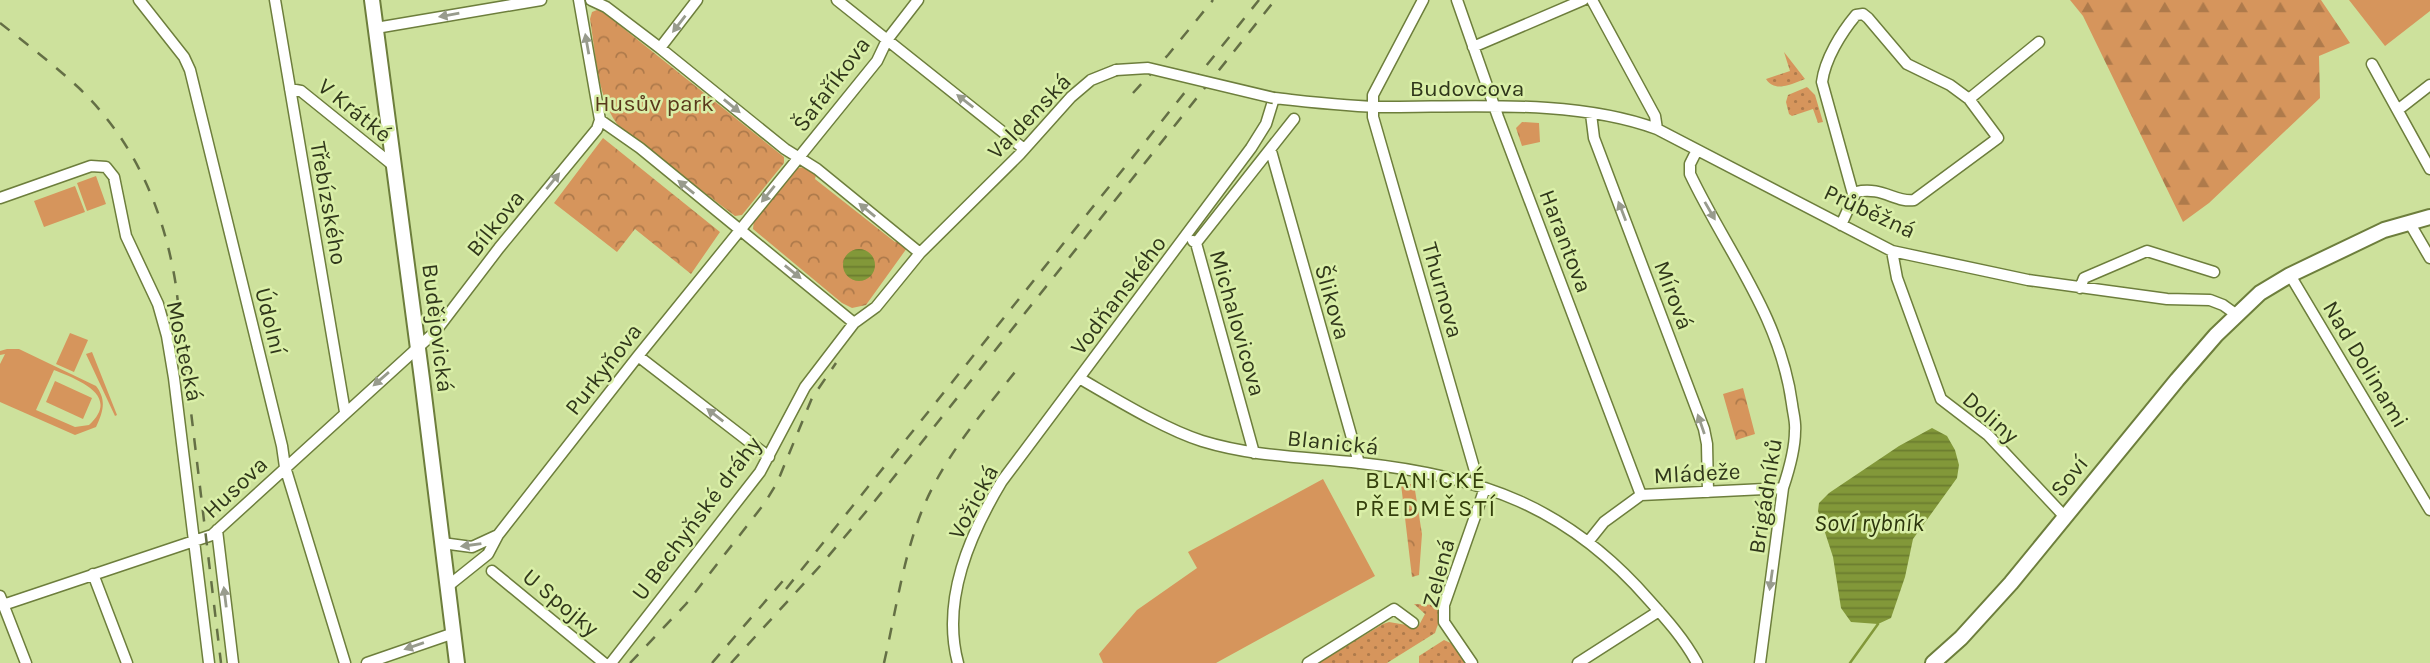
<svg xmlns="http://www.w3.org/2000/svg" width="2430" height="663" font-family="Karla,sans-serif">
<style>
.grass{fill:url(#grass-dots)}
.forest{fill:url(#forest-firs)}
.park{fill:url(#park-crowns)}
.pitch{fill:#d6955c;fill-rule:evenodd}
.water{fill:url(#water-rules)}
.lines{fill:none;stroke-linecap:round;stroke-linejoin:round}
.stream{stroke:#829839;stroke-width:2.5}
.minor-casing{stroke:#6d7e3c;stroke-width:13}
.secondary-casing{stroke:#6d7e3c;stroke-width:18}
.minor{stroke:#fff;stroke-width:10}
.secondary{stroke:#fff;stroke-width:14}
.rail{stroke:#646f45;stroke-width:2.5;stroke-dasharray:12 12;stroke-linecap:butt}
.minor-bridge-casing{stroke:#6d7e3c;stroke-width:13;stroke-linecap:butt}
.minor-bridge{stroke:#fff;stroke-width:10}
.oneway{fill:#989b8d}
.labels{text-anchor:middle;stroke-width:5;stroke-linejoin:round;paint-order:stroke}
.street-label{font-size:23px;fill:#30371b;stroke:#daefa8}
.park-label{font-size:23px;fill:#59391c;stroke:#daefa8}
.neighbourhood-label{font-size:24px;letter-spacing:2px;fill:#343f0b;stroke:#daefa8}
.water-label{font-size:24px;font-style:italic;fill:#2c350d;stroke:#daefa8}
</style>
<defs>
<pattern id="grass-dots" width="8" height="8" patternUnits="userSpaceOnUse" patternTransform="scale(1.75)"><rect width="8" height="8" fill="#d6955c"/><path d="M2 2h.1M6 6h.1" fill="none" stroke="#ae7a4b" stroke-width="1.8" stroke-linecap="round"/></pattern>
<pattern id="forest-firs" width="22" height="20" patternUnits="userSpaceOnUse" patternTransform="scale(1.75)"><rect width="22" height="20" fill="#d6955c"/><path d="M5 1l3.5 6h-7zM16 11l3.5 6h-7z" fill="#ae7a4b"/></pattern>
<pattern id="park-crowns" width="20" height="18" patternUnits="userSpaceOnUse" patternTransform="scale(1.75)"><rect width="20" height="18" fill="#d6955c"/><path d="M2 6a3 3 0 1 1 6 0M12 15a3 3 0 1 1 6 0" fill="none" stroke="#ae7a4b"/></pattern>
<pattern id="water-rules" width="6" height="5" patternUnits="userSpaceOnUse" patternTransform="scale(1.75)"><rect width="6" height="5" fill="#829839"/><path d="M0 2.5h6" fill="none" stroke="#6b7d2f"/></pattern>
</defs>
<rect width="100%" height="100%" fill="#cde19c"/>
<path class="grass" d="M1784,52l21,27c-14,5 -30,14 -39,0l24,-8z
M1807,87l8,8 8,27 -5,1 -5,-14 -21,7 -3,-2 -3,-12 2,-7z
M1414,604l25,1 -1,19 -3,9 -48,30h-69l65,-39 6,-2 29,5 7,-13z
M1444,640l11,5 12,18h-48v-7z"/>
<path class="forest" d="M2070,0h251l29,43 -31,13 1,42 -111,105 -26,19 -100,-206z"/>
<path class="park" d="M597,10l6,2 181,145v6l-42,52 -7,1 -114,-87c-24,-28 -25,-75 -31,-110l2,-7z
M1522,122l17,1 1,19 -18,4 -6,-18z
M603,138l117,94 -29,42 -56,-45 -18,23 -63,-49z
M804,167l12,8 -1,4 80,63 3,-3 9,9 -41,57 -14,3 -10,-5 -89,-74 1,-10 44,-51z
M1743,388l12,46 -19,6 -13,-46z
M1401,484h13l8,50 -3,41 -7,2z"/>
<path class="pitch" d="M2349,0h81v11l-45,35z
M96,176l10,28 -19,7 -10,-28z
M75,186l10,26 -41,15 -10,-26z
M70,333l18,7 -14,32 -18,-8z
M7,349h12l77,37c11,14 7,26 0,41l-21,8 -75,-33v-38l5,-10 -5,1v-4zM54,370c22,9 68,25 35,55l-14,2 -39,-17z
M92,352l25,63 -2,1 -29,-62z
M55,381l37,17 -9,21 -37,-17z
M1323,479l52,97 -159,87h-113l-4,-9 38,-44 60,-42 -9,-16z"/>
<path class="water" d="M843 265a16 16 0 1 1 32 0a16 16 0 1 1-32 0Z
M1932,428l15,8 8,14 4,15 -2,13 -44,61 -8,38 -14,41 -13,6 -27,-2 -10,-14 -8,-51 -15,-46 1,-8 10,-10 70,-47z"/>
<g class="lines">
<path class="stream" d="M1850,663l28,-39"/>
<defs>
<path id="minor" d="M139,0l45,57 6,13 92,376 3,21 60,196
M275,0l70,412
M579,0l21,120 40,28 214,175
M591,0l15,7 54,41 125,101 32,20 103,84
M837,0l187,149
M1423,0l-50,95v22l106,368
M1457,0l41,117 143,378
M1592,0l63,116 2,13
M376,28l165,-28
M1473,47l110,-47
M660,48l37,-48
M2372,64l58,105
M290,89l11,2 93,75
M2399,109l31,-24
M1591,114l3,24 110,291 3,15 1,48
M1697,150l-7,14v10c37,78 90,141 102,230 1,9 4,18 3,27 0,19 -6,39 -12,57l-23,175
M1271,151l88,312
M1853,194l-31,-112c3,-23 19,-49 34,-67l7,-1 5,4 39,46 43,21 19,14
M0,198l91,-32 15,1 8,10 12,59 32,68 9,32 7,42 35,285
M2409,222l21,36
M1841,225l15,-33c26,-6 40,11 58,8l84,-62 -29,-39 70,-57
M1193,241l3,2 98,-124
M1196,243l58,210
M1892,251l5,27 44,121 47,36 77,82
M2290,275l140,235
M2080,288l4,-10 63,-27 67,21
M638,356l131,101
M1079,378c35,20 85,51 123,63 52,16 104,16 158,22 121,13 207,43 289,137 18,20 35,39 48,63
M217,530l16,133
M1588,542l16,-20 37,-27 142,-7
M442,543l30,4 26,-12
M492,571l112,92
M93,574l34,89
M448,586l40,-32 10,-19 140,-179 239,-295 10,-21 31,-40
M0,596l26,67
M3,605l209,-70 223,-203 64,-84 98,-119 3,-9
M367,663l87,-30
M611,663l149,-191 45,-85 49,-64 22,-16 44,-54 100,-99 51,-57 20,-17 25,-10
M958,663c-17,-63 12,-129 44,-182l249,-333 15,-24 8,-26c37,4 75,9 112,9 86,0 190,-8 271,22l235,122 136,29 139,19 43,1 13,5 14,10
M1308,663l86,-54 19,14
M1472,663l-28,-41v-17l41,-117
M1578,663l81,-52"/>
<path id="secondary" d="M372,0l50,379 35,284
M1933,663l28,-25 50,-55 166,-203 39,-45 44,-42 30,-18 94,-45 46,-13"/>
</defs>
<use href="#minor" class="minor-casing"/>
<use href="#secondary" class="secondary-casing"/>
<use href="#minor" class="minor"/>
<use href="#secondary" class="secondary"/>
<path class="rail" d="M0,23c27,21 54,42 79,65 56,54 85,122 97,198l45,377
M1133,93l35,-38 45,-55
M786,589l473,-589
M630,663l56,-59 78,-100 13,-21 35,-85 24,-35
M712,663l76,-88
M731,663l89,-97 50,-59 405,-507
M884,663c12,-52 19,-106 39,-155 22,-53 61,-97 96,-141"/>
<defs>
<path id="minor-bridge" d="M1116,70l32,-2 126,30"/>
</defs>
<use href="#minor-bridge" class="minor-bridge-casing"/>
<use href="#minor-bridge" class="minor-bridge"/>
</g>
<defs><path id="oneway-solid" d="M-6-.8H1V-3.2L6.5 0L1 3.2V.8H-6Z" transform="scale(1.75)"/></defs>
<g class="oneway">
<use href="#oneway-solid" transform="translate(449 15) rotate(170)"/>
<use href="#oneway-solid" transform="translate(679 24) rotate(128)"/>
<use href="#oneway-solid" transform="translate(587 44) rotate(-100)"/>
<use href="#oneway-solid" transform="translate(965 101) rotate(-142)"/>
<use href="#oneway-solid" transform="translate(732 106) rotate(39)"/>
<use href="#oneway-solid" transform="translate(553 181) rotate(-51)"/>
<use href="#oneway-solid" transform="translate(686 187) rotate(-141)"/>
<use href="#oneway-solid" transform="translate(768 194) rotate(129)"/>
<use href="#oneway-solid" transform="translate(867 210) rotate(-141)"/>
<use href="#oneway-solid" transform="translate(1622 211) rotate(-111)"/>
<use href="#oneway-solid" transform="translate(1710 211) rotate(60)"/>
<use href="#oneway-solid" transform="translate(793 272) rotate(39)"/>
<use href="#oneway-solid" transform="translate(381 379) rotate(139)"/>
<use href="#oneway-solid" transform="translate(715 415) rotate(-142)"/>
<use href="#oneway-solid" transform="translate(1701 424) rotate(-109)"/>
<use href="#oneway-solid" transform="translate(471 545) rotate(172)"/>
<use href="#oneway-solid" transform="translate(1771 580) rotate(98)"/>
<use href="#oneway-solid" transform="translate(225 597) rotate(-97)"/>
<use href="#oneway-solid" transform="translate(414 646) rotate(161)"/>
</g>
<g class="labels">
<g class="street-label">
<text transform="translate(831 84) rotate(-53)" y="8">Šafaříkova</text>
<text x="1467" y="96">Budovcova</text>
<text transform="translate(355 110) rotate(39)" y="8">V Krátké</text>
<text transform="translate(1029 116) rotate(-46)" y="8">Valdenská</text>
<text transform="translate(329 203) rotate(80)" y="8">Třebízského</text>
<text transform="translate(1870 211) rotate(25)" y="8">Průběžná</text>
<text transform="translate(495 223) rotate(-51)" y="8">Bílkova</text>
<text transform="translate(1566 241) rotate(69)" y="8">Harantova</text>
<text transform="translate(1443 290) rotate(74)" y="8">Thurnova</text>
<text transform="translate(1118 295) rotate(-53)" y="8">Vodňanského</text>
<text transform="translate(1674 295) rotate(69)" y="8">Mírová</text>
<text transform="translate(1333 302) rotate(74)" y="8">Šlikova</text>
<text transform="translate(271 321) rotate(76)" y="8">Údolní</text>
<text transform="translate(1238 323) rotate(74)" y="8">Michalovicova</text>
<text transform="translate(438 328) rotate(83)" y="8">Budějovická</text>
<text transform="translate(185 351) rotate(78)" y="8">Mostecká</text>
<text transform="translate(2366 364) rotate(59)" y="8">Nad Dolinami</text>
<text transform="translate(603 369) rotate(-52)" y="8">Purkyňova</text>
<text transform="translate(1991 417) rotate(41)" y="8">Doliny</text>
<text transform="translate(1333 442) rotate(6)" y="8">Blanická</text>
<text transform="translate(1697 473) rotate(-3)" y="8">Mládeže</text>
<text transform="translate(2069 476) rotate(-51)" y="8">Soví</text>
<text transform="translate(235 487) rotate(-43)" y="8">Husova</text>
<text transform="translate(1765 496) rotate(-81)" y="8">Brigádníků</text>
<text transform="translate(973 502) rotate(-62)" y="8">Vožická</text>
<text transform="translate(696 518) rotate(-53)" y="8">U Bechyňské dráhy</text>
<text transform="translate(1438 573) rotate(-75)" y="8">Zelená</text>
<text transform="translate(561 602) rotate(40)" y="8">U Spojky</text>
</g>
<g class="park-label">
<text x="654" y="111">Husův park</text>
</g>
<g class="neighbourhood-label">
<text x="1426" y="488">BLANICKÉ<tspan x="1426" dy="28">PŘEDMĚSTÍ</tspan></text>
</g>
<g class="water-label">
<text x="1869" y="531">Soví rybník</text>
</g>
</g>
</svg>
